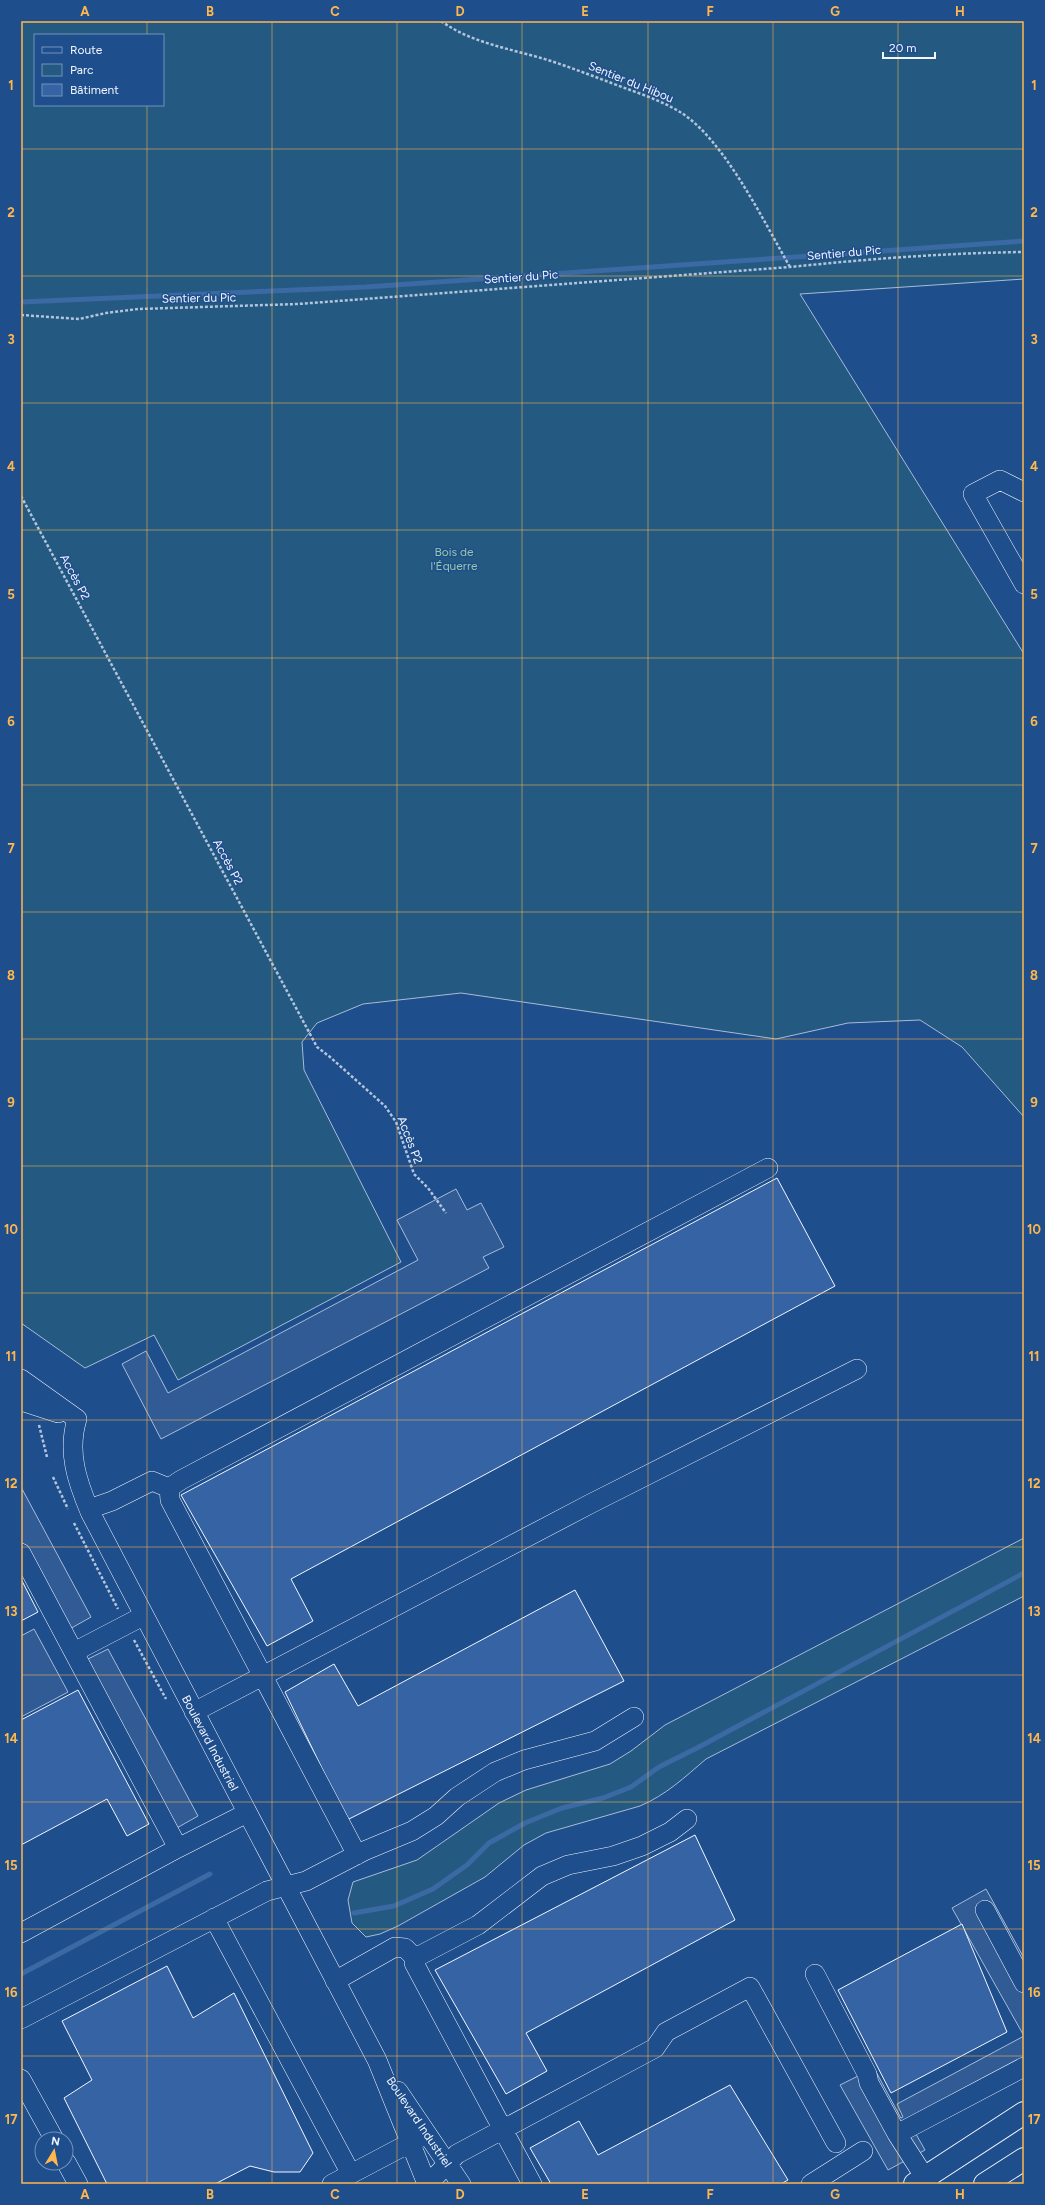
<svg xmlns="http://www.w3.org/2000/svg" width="1045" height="2205" font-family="Figtree,sans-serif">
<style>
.green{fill:#245a82;stroke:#a8bbd7;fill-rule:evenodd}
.parking{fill:#305b95;stroke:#a8bbd7}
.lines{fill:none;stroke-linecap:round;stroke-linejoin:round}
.stream{stroke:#3b69a3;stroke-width:5}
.building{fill:#3563a3;stroke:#f2f6ff}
.minor-casing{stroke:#f2f6ff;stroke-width:20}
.major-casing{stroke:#f2f6ff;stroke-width:24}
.path{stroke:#b3c4dc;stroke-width:2.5;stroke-dasharray:3 2;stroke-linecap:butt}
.minor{stroke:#1f4e8c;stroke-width:19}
.major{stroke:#1f4e8c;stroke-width:22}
.grid{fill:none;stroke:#ffb74d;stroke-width:1;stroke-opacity:0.55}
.labels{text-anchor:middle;stroke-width:3;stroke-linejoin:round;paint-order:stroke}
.street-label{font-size:12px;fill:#f2f6ff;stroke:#1f4e8c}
.park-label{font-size:12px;fill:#97c8a6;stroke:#1f4e8c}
.neatline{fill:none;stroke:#ffb74d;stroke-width:1.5}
.grid-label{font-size:13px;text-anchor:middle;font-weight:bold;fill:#ffb74d}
</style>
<rect width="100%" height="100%" fill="#1f4e8c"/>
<path class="green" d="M21,21h1003v258l-224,15 224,360v463l-62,-70 -42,-27 -72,3 -72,16 -315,-46 -98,11 -46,19 -15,19 2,28 97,192 -223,118 -24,-45 -69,33 -64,-45zM35,35h128v70h-128z
M1024,1538v58l-318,163c-21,18 -40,36 -66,47l-94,27 -22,12 -39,32 -87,49 -18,8 -14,3 -14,-14 -4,-23 5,-18 64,-22 82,-57 27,-13 84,-26 21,-13 34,-26z"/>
<path class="parking" d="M456,1189l11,21 14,-7 23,44 -21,10 6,11 -328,171 -39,-75 24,-13 22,42 250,-133 -21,-40z
M21,1487l70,130 -23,13 -47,-87z
M34,1629l34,63 -47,25v-81z
M108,1649l90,167 -23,13 -91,-168z
M986,1889l38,69v78l-72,-128z
M1024,2036v29l-112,62 13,23 -37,20 -48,-85 34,-17 27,50 2,-1 -6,-13z"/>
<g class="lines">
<path class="stream" d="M21,302l345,-15 658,-46
M354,1913l40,-7 39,-17 34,-24 22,-22 36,-20 37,-15 41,-10 28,-11 28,-20 38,-19 327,-175
M21,1974l189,-100"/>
</g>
<path class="building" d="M777,1178l58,108 -544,293 22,42 -46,25 -86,-151z
M21,1579l17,33 -17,9z
M575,1590l49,91 -277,139 -62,-128 49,-28 24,42z
M78,1690l71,134 -22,12 -20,-37 -86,46v-125z
M695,1835l40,85 -209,113 21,38 -41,23 -71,-124z
M962,1924l45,108 -116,61 -53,-103z
M167,1966l26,52 41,-25 79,160 -13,19h-26l-24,-6 -35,18h-108l-43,-86 28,-18 -30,-59z
M730,2085l58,95 -7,4h-230l-21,-36 49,-27 19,34z"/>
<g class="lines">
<defs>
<path id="minor" d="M1024,492l-24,-12 -27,14 51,90
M21,1379l56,40
M21,1401l37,12
M77,1419c-10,33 0,62 13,93l287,548 50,124
M89,1509l23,-8 40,-20 17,7
M21,1553l157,295 69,-35
M74,1652l69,-36
M194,1712l396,-208 267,-135
M357,1855l-187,-355 -1,-12 12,-8 587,-312
M985,1910l39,73
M214,1918l137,256
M21,1933l157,-85
M815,1974l52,100 2,9 28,51
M335,1981l60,-34 10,1 10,10
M21,2019l246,-128 39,-10 58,-30 48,-20 24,-15 21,-19 38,-25 29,-12 71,-19 39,-24
M21,2079l33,60
M398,2091l63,93
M66,2162l12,22
M332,2184l89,-47
M428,2184l29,-30 198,-106 11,-16 84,-45 86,156
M532,2184l-118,-221 1,-5 63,-33 64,-49 26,-11 45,-9 29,-10 28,-14 17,-13
M811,2184l52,-33
M929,2184l-32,-50 127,-67"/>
<path id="major" d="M915,2184l109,-71
M985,2184l39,-25"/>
</defs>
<use href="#minor" class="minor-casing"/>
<use href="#major" class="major-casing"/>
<path class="path" d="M441,21c32,23 72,28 110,40 24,8 47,17 71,26 19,7 40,14 58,25 44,27 84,110 110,155
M21,315l58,4 27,-6 32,-4 160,-5 492,-37c78,-8 155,-14 234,-15
M21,496l296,551 13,10 55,49 11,16 18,52 14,14 18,25
M39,1425l8,32
M53,1477l15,32
M74,1523l44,86
M134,1640l32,59"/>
<use href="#minor" class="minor"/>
<use href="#major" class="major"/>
</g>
<path class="grid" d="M147,21v14M272,21v2163M397,21v2163M522,21v2163M648,21v2163M773,21v2163M898,21v2163M147,105v2079M21,149h1003M21,276h1003M21,403h1003M21,530h1003M21,658h1003M21,785h1003M21,912h1003M21,1039h1003M21,1166h1003M21,1293h1003M21,1420h1003M21,1547h1003M21,1675h1003M21,1802h1003M21,1929h1003M21,2056h1003"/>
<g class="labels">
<g class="street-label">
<text transform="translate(631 82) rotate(22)" y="4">Sentier du Hibou</text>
<text transform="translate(844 253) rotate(-5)" y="4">Sentier du Pic</text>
<text transform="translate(521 277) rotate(-4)" y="4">Sentier du Pic</text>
<text transform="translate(199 298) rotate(-1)" y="4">Sentier du Pic</text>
<text transform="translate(75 577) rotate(62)" y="4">Accès P2</text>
<text transform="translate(228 862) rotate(62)" y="4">Accès P2</text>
<text transform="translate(410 1140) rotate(69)" y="4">Accès P2</text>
<text transform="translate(210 1743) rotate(62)" y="4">Boulevard Industriel</text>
<text transform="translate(419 2122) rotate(56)" y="4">Boulevard Industriel</text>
</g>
<g class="park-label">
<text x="454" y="556">Bois de<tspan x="454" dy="14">l'Équerre</tspan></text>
</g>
</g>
<rect width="1045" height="2205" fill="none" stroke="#1f4e8c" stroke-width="44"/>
<rect x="34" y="34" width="130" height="72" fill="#1f4e8c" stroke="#7391ba"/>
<rect x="42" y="47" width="20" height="6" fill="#1f4e8c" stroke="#7391ba"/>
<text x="70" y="54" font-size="12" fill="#f2f6ff">Route</text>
<rect x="42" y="64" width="20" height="12" fill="#245a82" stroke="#7391ba"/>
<text x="70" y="74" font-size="12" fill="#f2f6ff">Parc</text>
<rect x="42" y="84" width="20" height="12" fill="#3563a3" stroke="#7391ba"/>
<text x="70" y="94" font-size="12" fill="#f2f6ff">Bâtiment</text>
<g transform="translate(54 2151) rotate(10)"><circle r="19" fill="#1f4e8c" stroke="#7391ba"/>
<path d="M0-3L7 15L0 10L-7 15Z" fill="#ffb74d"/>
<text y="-6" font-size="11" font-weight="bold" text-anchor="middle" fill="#f2f6ff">N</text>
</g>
<path d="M883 52v6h52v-6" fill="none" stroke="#f2f6ff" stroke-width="2"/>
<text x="889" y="52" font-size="12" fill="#f2f6ff" stroke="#1f4e8c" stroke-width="3" paint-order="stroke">20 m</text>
<rect x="22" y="22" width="1001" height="2161" class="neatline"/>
<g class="grid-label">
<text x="85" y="16">A</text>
<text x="210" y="16">B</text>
<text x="335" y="16">C</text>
<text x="460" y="16">D</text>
<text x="585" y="16">E</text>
<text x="710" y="16">F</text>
<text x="835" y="16">G</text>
<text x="960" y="16">H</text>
<text x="11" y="90">1</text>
<text x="1034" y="90">1</text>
<text x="11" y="217">2</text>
<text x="1034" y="217">2</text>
<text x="11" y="344">3</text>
<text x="1034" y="344">3</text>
<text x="11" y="471">4</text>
<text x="1034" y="471">4</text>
<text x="11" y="599">5</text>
<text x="1034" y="599">5</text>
<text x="11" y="726">6</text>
<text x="1034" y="726">6</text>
<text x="11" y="853">7</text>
<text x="1034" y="853">7</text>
<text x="11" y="980">8</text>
<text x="1034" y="980">8</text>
<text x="11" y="1107">9</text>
<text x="1034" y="1107">9</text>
<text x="11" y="1234">10</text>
<text x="1034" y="1234">10</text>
<text x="11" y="1361">11</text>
<text x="1034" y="1361">11</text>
<text x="11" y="1488">12</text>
<text x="1034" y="1488">12</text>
<text x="11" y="1616">13</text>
<text x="1034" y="1616">13</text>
<text x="11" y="1743">14</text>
<text x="1034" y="1743">14</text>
<text x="11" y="1870">15</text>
<text x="1034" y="1870">15</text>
<text x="11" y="1997">16</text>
<text x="1034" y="1997">16</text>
<text x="11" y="2124">17</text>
<text x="1034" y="2124">17</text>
<text x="85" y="2199">A</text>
<text x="210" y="2199">B</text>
<text x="335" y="2199">C</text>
<text x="460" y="2199">D</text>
<text x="585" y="2199">E</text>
<text x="710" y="2199">F</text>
<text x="835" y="2199">G</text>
<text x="960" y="2199">H</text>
</g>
</svg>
